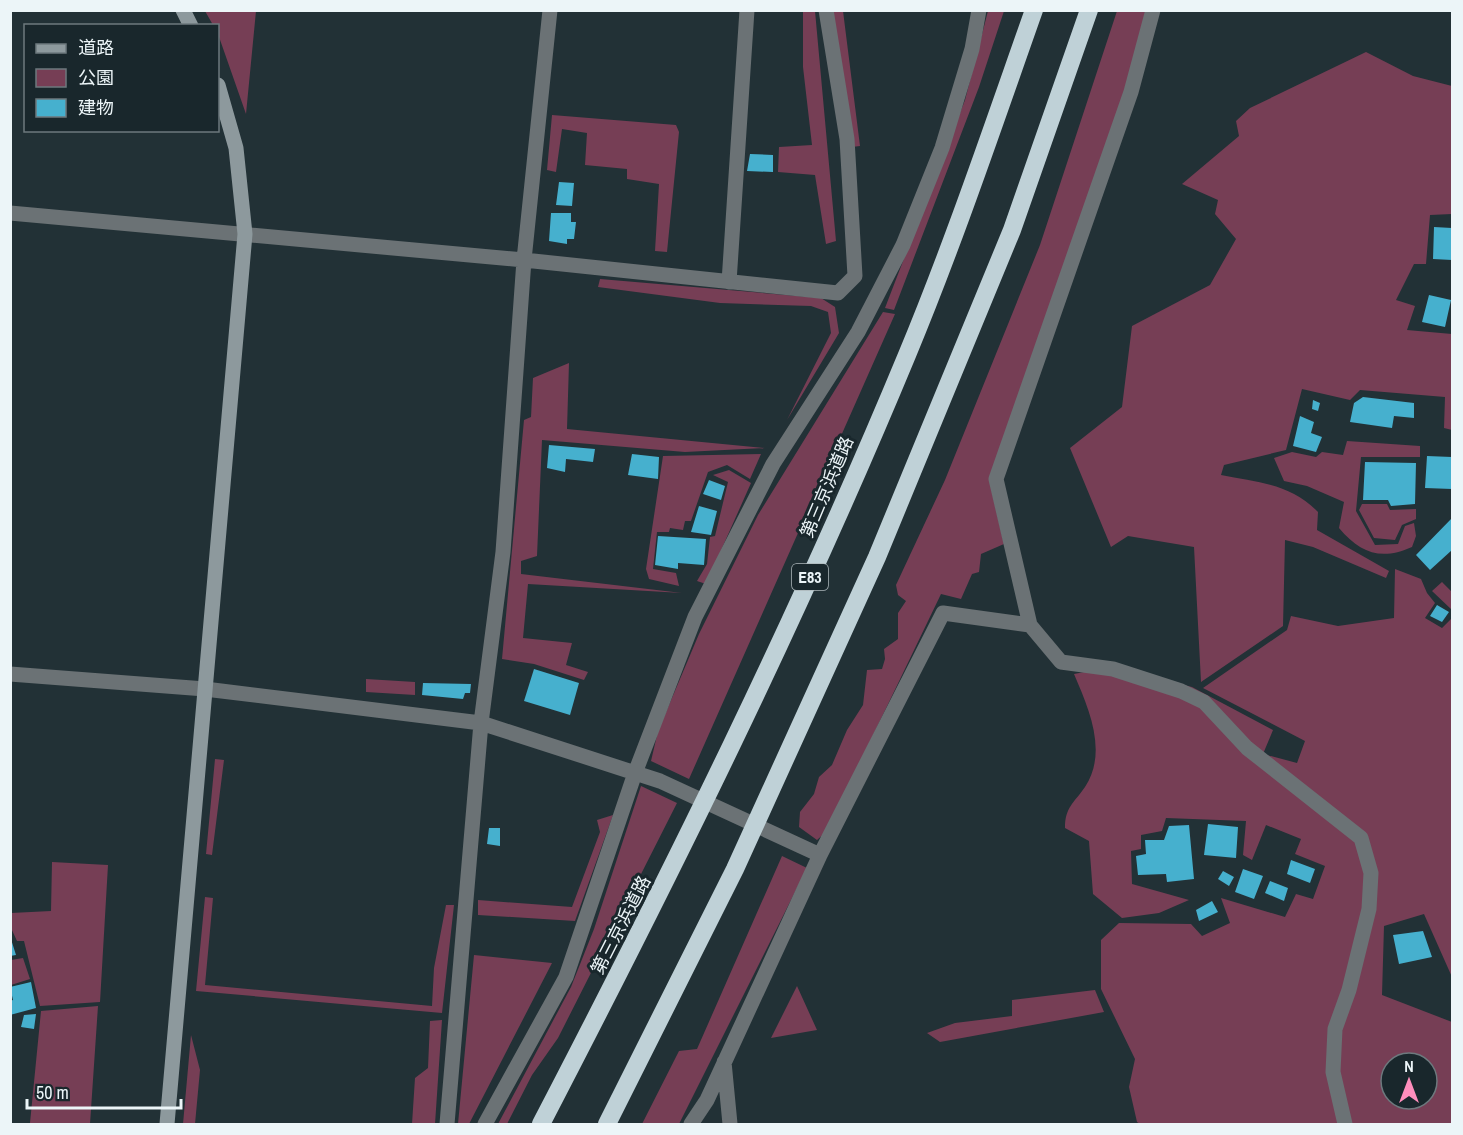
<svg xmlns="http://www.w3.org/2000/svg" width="1463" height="1135" font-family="'Archivo Narrow','Noto Sans JP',sans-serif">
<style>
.green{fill:#763e55;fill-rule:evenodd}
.building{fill:#46b0ce}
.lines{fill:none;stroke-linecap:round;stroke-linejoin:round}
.street{stroke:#6b7275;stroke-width:15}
.secondary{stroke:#8d999d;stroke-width:15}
.highway{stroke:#bfd1d7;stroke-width:18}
.labels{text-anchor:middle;stroke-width:6;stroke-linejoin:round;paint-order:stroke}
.shield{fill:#19272c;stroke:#adb7bb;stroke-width:1.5}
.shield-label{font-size:16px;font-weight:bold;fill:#ecf5f8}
.street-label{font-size:18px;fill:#ecf5f8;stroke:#19272c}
</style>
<rect width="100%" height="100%" fill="#223136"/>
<path class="green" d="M205,11h51l-10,103 -28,-80v-8l-5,-1z
M803,11h12l21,230 -10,3 -11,-69 -37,-3 1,-25 33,-2 -9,-78z
M831,11h12l17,135 -8,1z
M988,11h16l-25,76 -85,223 -9,-2 80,-208z
M1117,11h30l-20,78 -138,390 15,65 -23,10 -2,18 -7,2 -11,25 -20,-5 -114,237 -10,9 -18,-13 1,-15 14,-18 5,-17 13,-12 15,-35 16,-25 4,-35 15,-1 3,-10 -1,-10 14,-10v-26l8,-12 -8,-6 -2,-10 49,-105 95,-235z
M1366,52l47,24 39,10v128l-22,1 -4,49h-12l-18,36 19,6 -8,24 45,4v96l-8,-2 1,-31 -85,-7 -10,10 -48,-11 -16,61 -62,15 -3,10c36,7 70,9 97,37l-1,18 72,41 -3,7 -73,-31 -28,-7 -2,86 -82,56 -7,-135 -66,-11 -17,11 -41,-99 52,-41 10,-81 78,-41 26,-46 -21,-25 3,-14 -36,-16 57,-48 -3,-15 14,-13z
M552,115l124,10 3,7 -12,120 -12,-1 4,-67 -32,-5v-10l-42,-4 2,-32 -25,-4 -6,43 -9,-2z
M600,279l221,19 14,9 4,26 -52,87 44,-87 -3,-21 -17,-6 -91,-3 -122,-16z
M883,312l12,2 -206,465 -38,-18 7,-30 41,-97 59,-119z
M569,363l-2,66 198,19 -80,4 -143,-12 -5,116 -16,5v13l161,19 -154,-9 -5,54 49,5 -6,22 22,7 -4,8 -50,-16 -32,-5 22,-239 7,-3 2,-39z
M1347,441l73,5v11h-59l-5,54 19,34 23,-1 7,-18 9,-3 2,13 -4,11c-31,14 -52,6 -73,-19l5,-26 -37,-16 -23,-5 -10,-23 18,-6 24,5 6,-5 21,3z
M761,454l-11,25 -23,-14 -19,7 -17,49h-6l-2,9 -13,-2 -1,4h-12l-4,37 23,4 3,13 -30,-7 -3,-10 17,-113z
M729,470l22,13 -45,101 -9,-3 10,-17 3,-27 5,-1 13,-54 -15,-7z
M1362,504h25l3,6 26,-1v10l-14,6 -7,15 -21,-2 -15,-28z
M1395,569l26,10 6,14 8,10 -10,15 17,10 10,-10v359l-28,-63 -40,12 -2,69 70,27v102h-312l-3,-2 -8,-35 6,-28 -34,-70v-49l18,-17 72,1 11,12 28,-13 -9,-25 64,19 11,-23 17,5 12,-33 -30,-12 6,-15 -35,-14 -14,35 -9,-5 3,-34 -80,-3 -4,13 -21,4v14l-10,2 1,33 57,16 -30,13 -37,5 -29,-24 -4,-53 -24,-13c0,-21 9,-25 20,-41 23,-35 4,-78 -11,-113l36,-7 82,20 81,43 -10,24 34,9 8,-22 -102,-53 84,-58 4,-14 47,10 56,-8zM1391,1063h36v36h-36z
M1442,582l10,10v18l-20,-19z
M366,679l49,3v13l-49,-3z
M215,759l9,1 -12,95 -6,-1z
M641,786l36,17 -119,235 -26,37 -25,49h-9l73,-137 23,-58z
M613,815l-38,106 -97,-6v-15l94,7 28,-75 -3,-12z
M782,856l25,12 -128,256h-37l37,-73 18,-2z
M52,862l56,3 -8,137 -60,4 -16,-65h-7l-6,-13v-15l40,-2z
M205,897l8,1 -8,87 227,21 2,-38 12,-63h8l-12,108 -246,-22z
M474,955l78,8 -83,161h-11z
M23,958l7,21 -19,6v-25z
M797,986l20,44 -46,8z
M1095,990l9,22 -164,30 -13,-9 28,-10 57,-7v-16z
M98,1006l-8,118 -60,-1 11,-112z
M442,1020l-7,104h-23l3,-46 13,-10 2,-47z
M191,1035l9,35 -5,54h-12z"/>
<path class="building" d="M750,154l23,1v17l-26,-1z
M559,182l15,1 -2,23 -16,-1z
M551,213h20v9h5l-2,17h-7v5l-18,-3z
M1434,227l18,1v32l-19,-1z
M1429,295l22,5 -6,27 -23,-5z
M1363,397l51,6v15l-20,-2 -2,12 -42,-6 4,-19z
M1313,400l7,3 -2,8 -6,-2z
M1300,416l14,6 -3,11 11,4 -6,15 -23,-6z
M549,445l46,4 -2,13 -27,-3 -1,13 -18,-4z
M632,454l27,3 -1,22 -30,-4z
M1427,456l25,1v32l-27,-1z
M1365,462l51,1 -1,41 -24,2 -3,-6h-25z
M709,480l16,6 -4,14 -18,-6z
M699,506l18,5 -6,24 -20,-3z
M1452,518v32l-22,20 -14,-15z
M658,536l48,3 -2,26 -26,-2v6l-23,-4z
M1437,605l12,7 -7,10 -12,-6z
M534,669l45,14 -9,32 -46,-14z
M423,683l48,1 -1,9h-5l-2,6 -41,-4z
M1208,824l30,3 -2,31 -32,-3z
M1189,825l5,54 -27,3 -1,-8 -28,1 -2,-19 10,-2 -1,-14h19l5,-14z
M489,828h11v18l-13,-2z
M1291,860l24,9 -5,14 -23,-9z
M1243,869l20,7 -9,23 -19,-7z
M1223,871l11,6 -5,9 -11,-7z
M1270,881l18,7 -4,13 -19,-8z
M1212,901l6,11 -19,9 -3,-11z
M1423,931l9,26 -33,7 -6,-29z
M10,936l6,19 -6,1z
M31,982l5,26 -26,7v-14l3,-1 -3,-13z
M36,1014l-2,15 -13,-2 3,-12z"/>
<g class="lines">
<path class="street" d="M1153,10l-22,82 -135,387 34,146 31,37 52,7 68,22 23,11 43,46 114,90 10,35 -2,36 -20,81 -14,39 -2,43 12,52
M10,213l514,47 314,33 17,-17 -8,-137 -21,-129
M729,282l18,-272
M10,674l195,15 276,34 179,58 160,74
M724,1062l6,62
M447,1124l34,-401 22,-171 21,-292 26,-250
M485,1124l81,-147 69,-204 60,-156 78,-153 85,-132 45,-87 39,-97 30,-99 7,-39
M691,1124l16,-24 113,-245 123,-242 87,12"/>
<path class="secondary" d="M183,10l8,16
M167,1124l78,-890 -9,-86 -18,-63"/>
<path class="highway" d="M541,1124c131,-252 257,-506 366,-769 47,-113 86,-229 127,-345
M607,1124l128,-255 142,-312 135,-327 77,-220"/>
</g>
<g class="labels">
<rect class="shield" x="792" y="564" width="36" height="26" rx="4.5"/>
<g class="shield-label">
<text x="810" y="583">E83</text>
</g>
<g class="street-label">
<text transform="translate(827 487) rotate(-67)" y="6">第三京浜道路</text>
<text transform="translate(621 925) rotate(-63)" y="6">第三京浜道路</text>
</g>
</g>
<rect width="1463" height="1135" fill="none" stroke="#ecf5f8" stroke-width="24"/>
<rect x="24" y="24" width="195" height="108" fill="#19272c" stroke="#6d797e" stroke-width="1.5"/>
<rect x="36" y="44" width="30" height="9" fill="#8d999d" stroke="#6d797e" stroke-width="1.5"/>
<text x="78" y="54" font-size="18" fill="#ecf5f8">道路</text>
<rect x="36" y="69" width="30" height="18" fill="#763e55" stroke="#6d797e" stroke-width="1.5"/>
<text x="78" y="84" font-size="18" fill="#ecf5f8">公園</text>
<rect x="36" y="99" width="30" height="18" fill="#46b0ce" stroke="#6d797e" stroke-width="1.5"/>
<text x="78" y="114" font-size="18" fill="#ecf5f8">建物</text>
<g transform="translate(1409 1081)"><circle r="28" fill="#19272c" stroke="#6d797e" stroke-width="1.5"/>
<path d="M0-4.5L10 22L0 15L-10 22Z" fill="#fe8ebc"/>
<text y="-9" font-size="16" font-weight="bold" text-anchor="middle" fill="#ecf5f8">N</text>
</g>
<path d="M27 1099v9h154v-9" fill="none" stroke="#ecf5f8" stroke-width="3"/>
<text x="36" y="1099" font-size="18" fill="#ecf5f8" stroke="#19272c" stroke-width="4.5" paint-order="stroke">50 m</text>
</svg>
